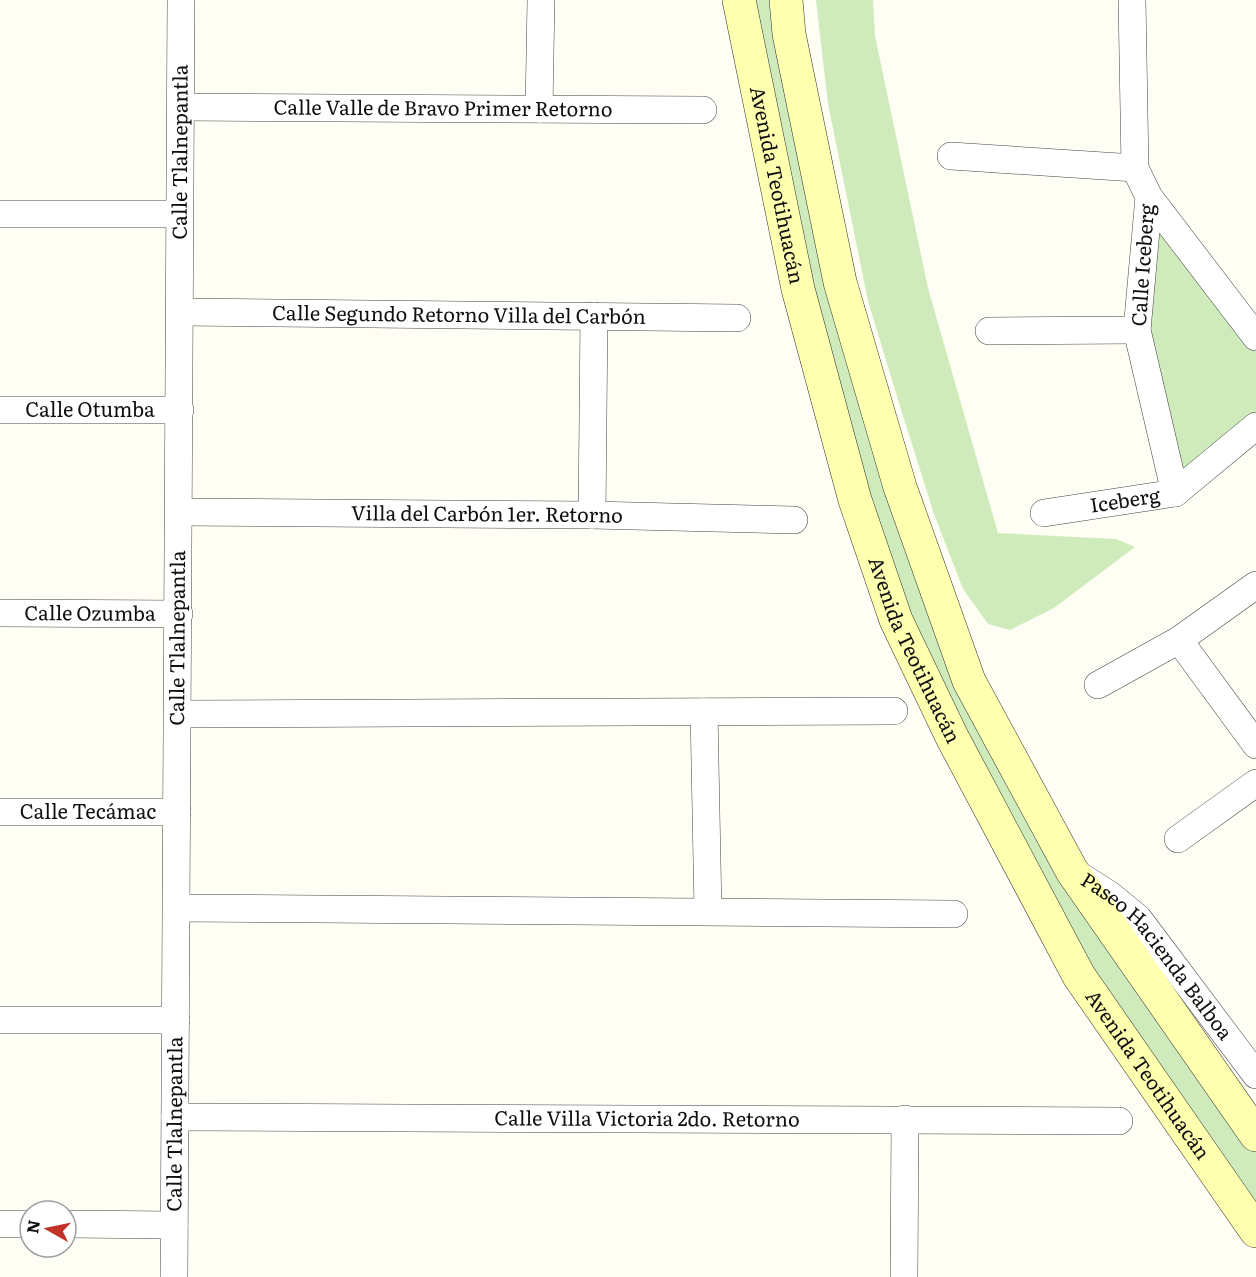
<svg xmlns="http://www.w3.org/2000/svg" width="1256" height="1277" font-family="Literata,serif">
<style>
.green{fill:#cfebbc}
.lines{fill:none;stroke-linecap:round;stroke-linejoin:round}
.street-casing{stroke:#434343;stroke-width:28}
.secondary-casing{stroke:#323232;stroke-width:34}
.street{stroke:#fff;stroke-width:27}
.secondary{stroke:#feffaf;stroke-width:33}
.labels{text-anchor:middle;stroke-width:6;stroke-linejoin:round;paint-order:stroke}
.street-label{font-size:20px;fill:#101010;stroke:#fff}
</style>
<rect width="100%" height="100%" fill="#fffef4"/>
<path class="green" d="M747,0h32l192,695 285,437v87l-181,-269 -177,-349 -82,-268z
M816,0h57l2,36 53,252 70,245 118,6 19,8 -81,61 -44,22 -22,-6 -25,-35 -29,-75 -35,-111 -31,-102 -40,-197z
M1156,223l100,125v74l-77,52 -32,-148z"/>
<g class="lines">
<defs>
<g id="street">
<path d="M1132,0l3,168 14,29 -12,133 38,163"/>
<path id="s1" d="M182,107l521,3"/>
<path d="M539,109l2,-109"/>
<path d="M951,156l184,12"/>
<path d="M1149,197l107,140"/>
<path d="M0,214h179"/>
<path id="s2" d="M181,312l556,6"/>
<path d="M989,331l148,-1"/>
<path id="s3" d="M0,410h180"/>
<path id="s4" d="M179,512l413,3 202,5"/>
<path id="s5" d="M1044,513l131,-20 81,-67"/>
<path d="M592,515l2,-199"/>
<path id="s6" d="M0,613l179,1"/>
<path d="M1179,640l77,105"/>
<path d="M1098,685l81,-45 77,-55"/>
<path d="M704,712l4,199"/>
<path d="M178,714l716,-3"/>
<path id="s7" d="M0,812h177"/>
<path d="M1178,839l78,-56"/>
<path id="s8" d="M1077,874l33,21 28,23 118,157"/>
<path d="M177,908l777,6"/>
<path d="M0,1020h176"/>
<path id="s9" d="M175,1117l944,4"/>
<path d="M0,1224h30"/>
<path d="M66,1224l108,1"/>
<path id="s10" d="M174,1277l7,-1277"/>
<path d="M904,1277l1,-158"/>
</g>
<g id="secondary">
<path id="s11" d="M739,0l59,289 57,211 41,120 56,117 127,239 177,255"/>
<path d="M786,0l3,34 51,248 60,205 69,194 103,190 184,264"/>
</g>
</defs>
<use href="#street" class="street-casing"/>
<use href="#secondary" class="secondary-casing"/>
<use href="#street" class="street"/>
<use href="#secondary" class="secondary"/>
</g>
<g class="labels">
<g class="street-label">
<text dy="7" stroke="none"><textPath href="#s1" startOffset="261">Calle Valle de Bravo Primer Retorno</textPath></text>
<text dy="7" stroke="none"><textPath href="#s10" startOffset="1125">Calle Tlalnepantla</textPath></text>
<text dy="7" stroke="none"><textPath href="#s11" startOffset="189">Avenida Teotihuacán</textPath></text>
<text transform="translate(1143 265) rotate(-86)" y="7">Calle Iceberg</text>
<text dy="7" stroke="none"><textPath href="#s2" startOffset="278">Calle Segundo Retorno Villa del Carbón</textPath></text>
<text dy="7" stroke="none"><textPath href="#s3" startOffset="90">Calle Otumba</textPath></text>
<text dy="7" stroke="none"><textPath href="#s5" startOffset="82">Iceberg</textPath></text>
<text dy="7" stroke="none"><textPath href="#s4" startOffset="308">Villa del Carbón 1er. Retorno</textPath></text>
<text dy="7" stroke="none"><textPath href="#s6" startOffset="90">Calle Ozumba</textPath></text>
<text dy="7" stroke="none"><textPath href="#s10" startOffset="639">Calle Tlalnepantla</textPath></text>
<text dy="7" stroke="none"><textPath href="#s11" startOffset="675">Avenida Teotihuacán</textPath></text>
<text dy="7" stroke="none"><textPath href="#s7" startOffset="88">Calle Tecámac</textPath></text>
<text dy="7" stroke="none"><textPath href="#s8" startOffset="116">Paseo Hacienda Balboa</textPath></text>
<text dy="7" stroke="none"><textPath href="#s11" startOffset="1161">Avenida Teotihuacán</textPath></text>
<text dy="7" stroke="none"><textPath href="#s9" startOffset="472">Calle Villa Victoria 2do. Retorno</textPath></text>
<text dy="7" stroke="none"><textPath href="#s10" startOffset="153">Calle Tlalnepantla</textPath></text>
</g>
</g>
<g transform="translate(48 1229) rotate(279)"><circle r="28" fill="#ffffff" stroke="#9f9f9f" stroke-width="1.5"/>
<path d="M0-4.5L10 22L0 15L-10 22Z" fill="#c23226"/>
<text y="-9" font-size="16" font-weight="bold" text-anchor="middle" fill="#101010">N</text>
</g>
</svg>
